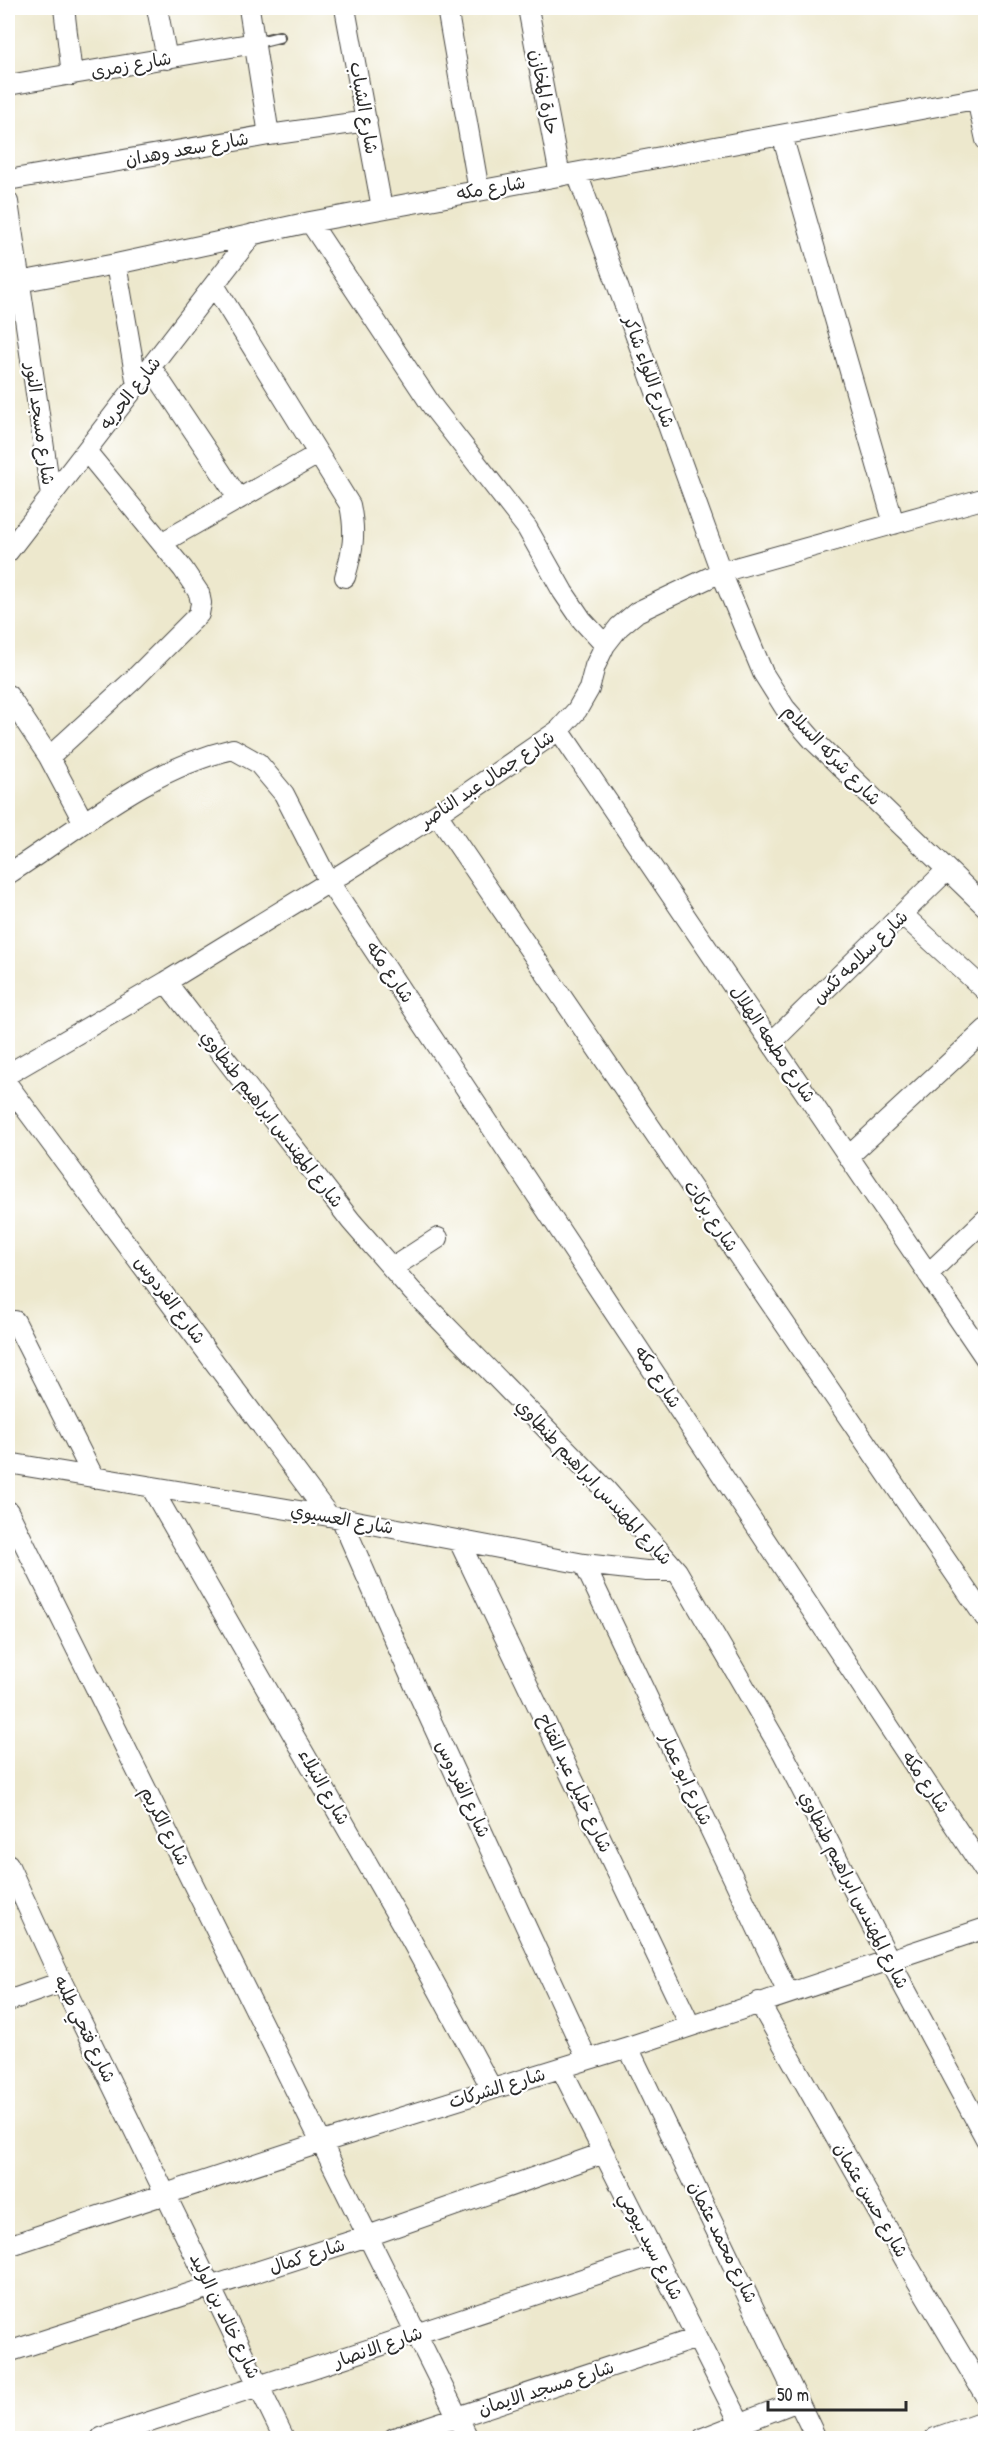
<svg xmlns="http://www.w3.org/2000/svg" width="993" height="2446" font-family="'Patrick Hand','Playpen Sans Arabic',sans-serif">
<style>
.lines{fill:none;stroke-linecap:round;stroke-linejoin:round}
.lane-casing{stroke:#484743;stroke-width:14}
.street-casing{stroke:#484743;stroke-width:22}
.lane{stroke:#fff;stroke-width:10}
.street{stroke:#fff;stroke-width:20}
.labels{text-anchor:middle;stroke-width:4.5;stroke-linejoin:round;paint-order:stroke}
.street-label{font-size:18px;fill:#2b2b2b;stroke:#fff}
</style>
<rect width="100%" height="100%" fill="#fff"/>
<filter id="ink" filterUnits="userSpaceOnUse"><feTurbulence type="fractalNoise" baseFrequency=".0167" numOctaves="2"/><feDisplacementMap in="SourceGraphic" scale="12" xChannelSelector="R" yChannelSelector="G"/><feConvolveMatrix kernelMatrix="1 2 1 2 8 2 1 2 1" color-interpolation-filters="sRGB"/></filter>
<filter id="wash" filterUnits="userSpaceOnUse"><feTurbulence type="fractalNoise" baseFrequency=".008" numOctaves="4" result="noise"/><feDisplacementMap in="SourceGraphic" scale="24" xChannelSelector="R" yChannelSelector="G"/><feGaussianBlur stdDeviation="1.35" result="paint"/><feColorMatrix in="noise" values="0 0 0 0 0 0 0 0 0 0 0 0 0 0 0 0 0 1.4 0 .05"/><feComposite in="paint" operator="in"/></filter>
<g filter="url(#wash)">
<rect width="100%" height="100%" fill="#ede8cd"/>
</g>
<g filter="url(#ink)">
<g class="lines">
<defs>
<path id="lane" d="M255,43l24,-6"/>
<path id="street" d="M64,8l8,67
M157,8l10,51
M249,8l20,127
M345,8l37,200
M447,8l32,183
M528,8l32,168
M8,85l247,-42
M977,99l9,41
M782,135l112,389
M577,173l144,399 42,101 22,35 27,31 174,168
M8,180l261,-45 98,-14
M8,202l43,294
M310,222l122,184 95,122 36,64 19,28 23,25
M116,264l21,121
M8,284l108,-20 194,-42 676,-125
M214,285l136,220c6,29 3,45 -5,72
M151,367l88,132
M163,542l155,-88
M8,552l245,-318
M8,695l41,62 34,64
M559,730l427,629
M49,757l84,-77 66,-66 2,-11 -2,-10 -16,-24 -97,-118
M437,814l549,805
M8,874c72,-46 139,-105 225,-125l25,14 26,31 45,88 657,991
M903,915l83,76
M166,982l185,239 61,70 195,200 70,80 106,182 107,208 96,178
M772,1042l175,-172
M8,1074l158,-92 163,-100 108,-68 122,-84 18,-20 12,-21 6,-23 10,-21 14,-18 18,-15 84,-40 265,-74
M8,1085l321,431
M849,1156l137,-127
M392,1268l46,-30
M928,1274l58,-55
M15,1321l79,157
M8,1463l321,53 255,48 62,7h31
M151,1487l259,451 82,151
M8,1511l460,927
M341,1518l73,166 173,375
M459,1541l231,484
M584,1564l204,429
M8,1864l54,118 222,456
M8,2001l54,-19
M759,2002l157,277 70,118
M628,2047l188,391
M561,2068l180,357
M8,2246l315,-104 305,-95 358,-119
M8,2352l360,-116 236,-83
M101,2438l554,-183
M394,2438l303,-100
M703,2438l95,-37
M935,2438l51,-18"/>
</defs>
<use href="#lane" class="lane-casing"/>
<use href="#street" class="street-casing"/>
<use href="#lane" class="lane"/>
<use href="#street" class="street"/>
</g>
</g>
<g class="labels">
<g class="street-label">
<text transform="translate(131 65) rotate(-10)" y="6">شارع زمرى</text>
<text transform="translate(544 92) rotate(79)" y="6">حارة المخازن</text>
<text transform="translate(364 108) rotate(80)" y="6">شارع الشباب</text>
<text transform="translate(187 149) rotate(-10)" y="6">شارع سعد وهدان</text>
<text transform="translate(491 188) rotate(-10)" y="6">شارع مكه</text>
<text transform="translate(649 372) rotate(70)" y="6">شارع اللواء شاكر</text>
<text transform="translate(130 393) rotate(-52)" y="6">شارع الحريه</text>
<text transform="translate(40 424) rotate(82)" y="6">شارع مسجد النور</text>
<text transform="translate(832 755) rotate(46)" y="6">شارع شركه السلام</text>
<text transform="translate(487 779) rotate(-34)" y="6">شارع جمال عبد الناصر</text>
<text transform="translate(860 957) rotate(-44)" y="6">شارع سلامه تكس</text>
<text transform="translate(390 972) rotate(56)" y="6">شارع مكه</text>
<text transform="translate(773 1044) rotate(56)" y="6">شارع مطبعه الهلال</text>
<text transform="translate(272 1119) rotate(52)" y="6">شارع المهندس ابراهيم طنطاوي</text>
<text transform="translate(711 1216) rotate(56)" y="6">شارع بركات</text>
<text transform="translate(170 1300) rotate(53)" y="6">شارع الفردوس</text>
<text transform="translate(658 1377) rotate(57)" y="6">شارع مكه</text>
<text transform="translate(594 1482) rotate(47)" y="6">شارع المهندس ابراهيم طنطاوي</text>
<text transform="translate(342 1519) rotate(10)" y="6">شارع العسيوي</text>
<text transform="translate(686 1779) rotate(65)" y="6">شارع ابو عمار</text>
<text transform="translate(926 1782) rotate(56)" y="6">شارع مكه</text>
<text transform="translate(575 1783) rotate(65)" y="6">شارع خليل عبد الفتاح</text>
<text transform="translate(324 1787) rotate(60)" y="6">شارع النبلاء</text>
<text transform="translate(463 1789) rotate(65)" y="6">شارع الفردوس</text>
<text transform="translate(165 1826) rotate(63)" y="6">شارع الكريم</text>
<text transform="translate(854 1890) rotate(63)" y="6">شارع المهندس ابراهيم طنطاوي</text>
<text transform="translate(85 2029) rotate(64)" y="6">شارع فتحي طلبه</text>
<text transform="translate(497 2088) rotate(-17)" y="6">شارع الشركات</text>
<text transform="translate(871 2200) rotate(60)" y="6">شارع حسن عثمان</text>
<text transform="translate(723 2242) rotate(64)" y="6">شارع محمد عثمان</text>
<text transform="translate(651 2246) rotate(63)" y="6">شارع سيد بيومي</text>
<text transform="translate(307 2256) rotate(-18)" y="6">شارع كمال</text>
<text transform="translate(225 2316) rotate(64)" y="6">شارع خالد بن الوليد</text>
<text transform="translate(378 2347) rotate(-19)" y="6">شارع الانصار</text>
<text transform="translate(546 2388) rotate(-18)" y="6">شارع مسجد الايمان</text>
</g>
</g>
<rect width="993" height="2446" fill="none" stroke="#fff" stroke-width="30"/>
<path d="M768 2401v9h138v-9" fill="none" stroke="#2b2b2b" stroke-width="3"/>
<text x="777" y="2401" font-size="18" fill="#2b2b2b" stroke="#ffffff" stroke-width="4.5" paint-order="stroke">50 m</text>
</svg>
